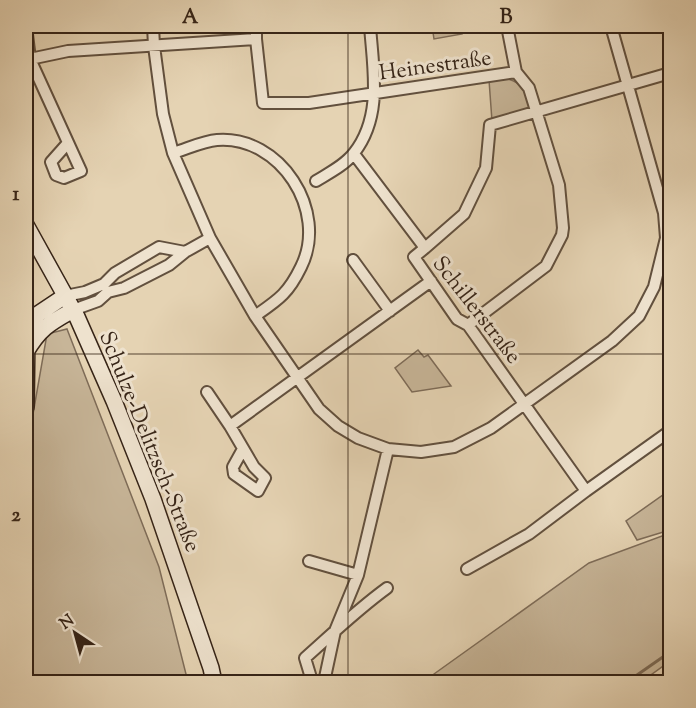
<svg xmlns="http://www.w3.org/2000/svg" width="696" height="708" font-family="'Sorts Mill Goudy',serif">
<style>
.green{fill:#c7b598;stroke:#7e6c58;stroke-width:1.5}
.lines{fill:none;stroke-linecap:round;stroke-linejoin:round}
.stream{stroke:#7c6a55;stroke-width:3}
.street-casing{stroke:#62503e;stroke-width:14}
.secondary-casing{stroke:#362417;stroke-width:18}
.street{stroke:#eee2ce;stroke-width:10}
.secondary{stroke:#eee2ce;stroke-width:15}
.grid{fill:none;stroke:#362417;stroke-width:1.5;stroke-opacity:0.55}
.labels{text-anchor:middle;stroke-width:6;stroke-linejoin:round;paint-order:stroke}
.street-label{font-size:22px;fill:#362417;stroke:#eee2ce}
.neatline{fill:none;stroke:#362417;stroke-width:2}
.grid-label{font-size:20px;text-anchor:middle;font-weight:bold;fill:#362417}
</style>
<rect width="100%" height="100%" fill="#e5d3b3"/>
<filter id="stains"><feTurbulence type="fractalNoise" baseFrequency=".00333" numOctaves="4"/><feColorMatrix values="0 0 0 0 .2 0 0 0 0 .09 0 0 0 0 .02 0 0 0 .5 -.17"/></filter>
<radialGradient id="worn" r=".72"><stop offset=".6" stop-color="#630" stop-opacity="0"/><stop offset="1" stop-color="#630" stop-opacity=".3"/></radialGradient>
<path class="green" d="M432,26h28l2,8 -28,5z
M505,78c15,4 26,13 24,30l-5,4 -32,9 -3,-41z
M67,329l92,238 29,115h-162v-228l21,-120z
M418,350l6,7 4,-2 23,31 -39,6 -17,-24z
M670,490v40l-33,10 -11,-19z
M670,533v128l-29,21h-215l8,-8 155,-111z"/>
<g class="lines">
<path class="stream" d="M627,682l43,-30"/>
<defs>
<path id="street" d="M26,26l4,33 51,112 -17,7 -8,-3 -5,-13 16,-18
M153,26l1,20 9,68 10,39 37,85 45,78 64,93 19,17 20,12 30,11 33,3 33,-5 37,-19 121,-87 27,-25 15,-29 12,-49 -2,-25 -53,-187
M256,26v13
M30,59l38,-8 188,-12 7,64h46l207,-31
M173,153c14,-4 30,-12 44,-13 63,-5 112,71 84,127 -13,27 -23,33 -46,49
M354,154l71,94 -11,9 43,62 11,6 118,166 84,-60
M316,181c13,-8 29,-16 38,-28 29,-37 19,-84 16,-127
M425,248l39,-34 22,-46 4,-43 180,-52
M353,260l37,51
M65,296l20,-4 19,-8 11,-11 44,-26 26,5
M73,310l25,-9 10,-9 16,-4 45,-23 16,-13 25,-14
M468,325l78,-59 16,-31 1,-7 -4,-43 -30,-97 -13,-16 -9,-46
M207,392l23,34
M243,449l-10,18 1,7 24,17 7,-13 -11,-11 -24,-41 201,-145
M309,561l49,14
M467,569l62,-35 57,-43
M387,588c-29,21 -55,46 -82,70l7,23 12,1 11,-51 23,-56 30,-126"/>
<path id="secondary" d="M26,225l51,92 37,84 39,98 58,169 3,14
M26,352c14,-24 24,-29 47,-42
M26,407l1,-78 11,-15 27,-18"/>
</defs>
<use href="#street" class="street-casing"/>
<use href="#secondary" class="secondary-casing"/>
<use href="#street" class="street"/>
<use href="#secondary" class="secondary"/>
</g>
<path class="grid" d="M348,26v656M26,354h644"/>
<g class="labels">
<g class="street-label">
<text transform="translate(435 64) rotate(-8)" y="8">Heinestraße</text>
<text transform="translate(478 309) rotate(52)" y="8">Schillerstraße</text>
<text transform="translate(151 441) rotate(68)" y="8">Schulze-Delitzsch-Straße</text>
</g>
</g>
<rect width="696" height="708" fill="none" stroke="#e5d3b3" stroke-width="66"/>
<g transform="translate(75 633) rotate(324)" stroke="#eee2ce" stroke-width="4.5" paint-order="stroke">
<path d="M0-4.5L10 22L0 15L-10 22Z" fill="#362417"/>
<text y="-9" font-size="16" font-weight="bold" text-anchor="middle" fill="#362417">N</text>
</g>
<rect x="33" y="33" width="630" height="642" class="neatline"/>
<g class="grid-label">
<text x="190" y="23">A</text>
<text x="506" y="23">B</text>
<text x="16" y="200">1</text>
<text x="16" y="521">2</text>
</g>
<rect width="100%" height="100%" filter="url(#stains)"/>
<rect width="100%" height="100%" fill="url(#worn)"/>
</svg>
